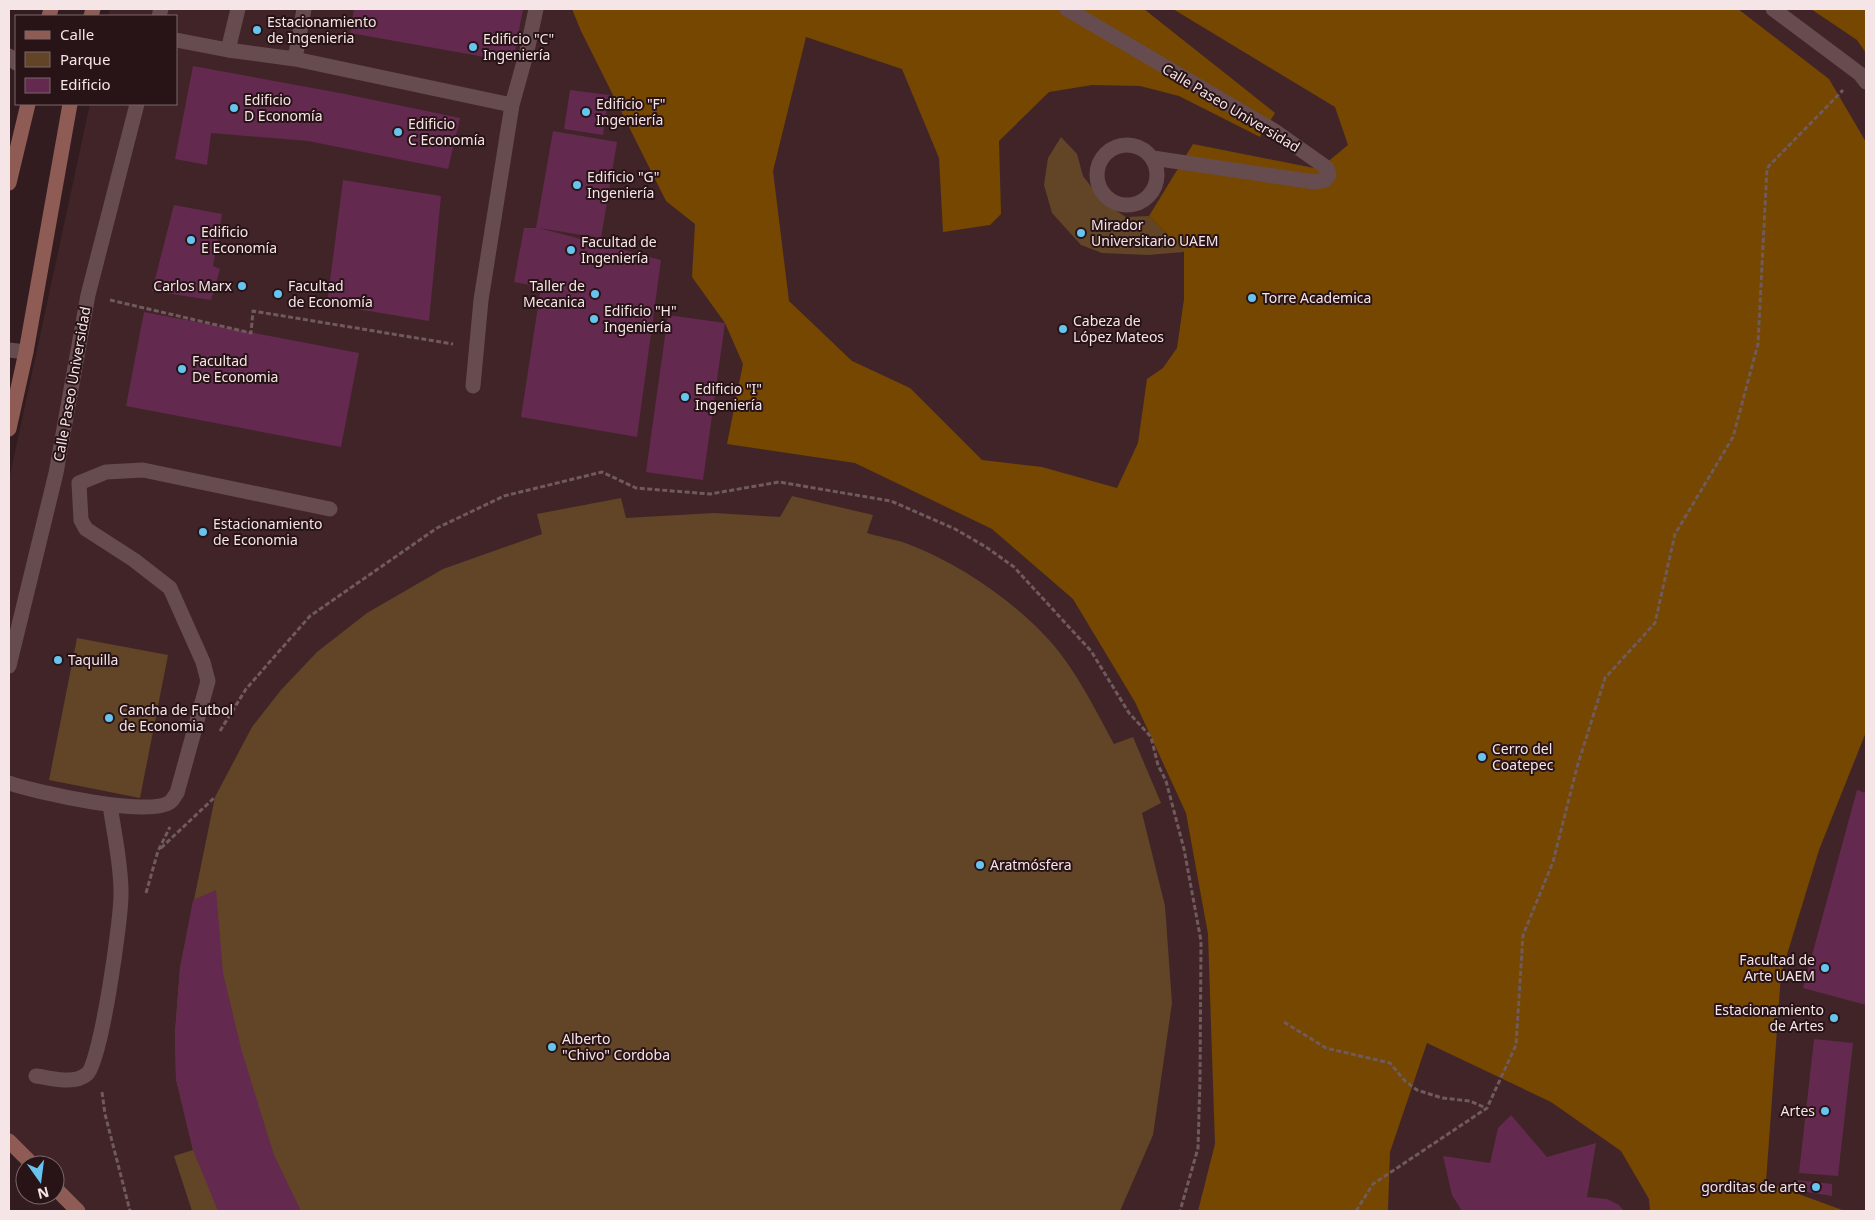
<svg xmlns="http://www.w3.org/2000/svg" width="1875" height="1220" font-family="'Noto Sans',sans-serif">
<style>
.built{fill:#412428}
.green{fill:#614526}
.forest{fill:#764700}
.building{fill:#63294f}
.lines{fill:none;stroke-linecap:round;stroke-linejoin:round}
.path{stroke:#6f5a5c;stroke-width:3;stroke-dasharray:5 2.5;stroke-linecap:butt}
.lane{stroke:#664c4f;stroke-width:15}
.street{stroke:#664c4f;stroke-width:15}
.secondary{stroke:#8e5c54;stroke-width:15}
.poi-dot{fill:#66c4ef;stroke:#281316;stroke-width:2}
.labels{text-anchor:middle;stroke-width:4;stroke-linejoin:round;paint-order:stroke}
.poi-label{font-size:14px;fill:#f5e5e7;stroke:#281316;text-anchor:start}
.street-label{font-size:14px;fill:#f5e5e7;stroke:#281316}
</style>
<rect width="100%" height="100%" fill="#331c1f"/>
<path class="built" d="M110,9h1756v1202h-1784l-27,-26v-20h-21l-25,-25v-660l81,-376h86v-88h-68z"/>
<path class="green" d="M1061,137l16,17 6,22 21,27 22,14 23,-1 35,36 -36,3 -46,-2 -21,-8 -29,-32 -8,-28 4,-27z
M792,496l81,19 -6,18c13,4 28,6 41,11 52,20 103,55 141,96 26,28 47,71 65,104l19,-7 28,66 -19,10 23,93 7,97 -19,132 -33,76h-928l-18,-55 19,-6 -17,-71 -1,-46 5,-65 35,-171 37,-70 29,-37 36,-38 50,-39 76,-44 99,-35 -5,-20 84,-16 5,20 88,-5 66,4z
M77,638l91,17 -28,143 -91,-18z"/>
<path class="forest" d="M572,9h572l131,104 -15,24 -81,-41 -39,-10 -48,-1 -43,7 -50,49 2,73 -11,11 -47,7 -4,-74 -37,-89 -96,-32 -33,134 16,130 63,60 58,27 72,72 60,7 75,21 21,-45 9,-64 16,-11 14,-20 7,-49v-47l-35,-36 44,-72 126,25 29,-24 -13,-38 -162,-98h565l91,70 37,63v590l-47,118 -38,124 -15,208 79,29h-195l-1,-12 -28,-48 -70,-49 -124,-59 -37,109 -2,59h-190l17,-67 -7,-210 -22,-121 -51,-111 -62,-103 -81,-70 -137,-66 -128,-19 16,-80 -18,-41 -33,-46 3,-53 -29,-23 -85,-170z
M1811,9h55v44l-9,-13z"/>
<path class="building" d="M354,9h169l-10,53 -163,-29z
M193,66l152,28 115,24 -12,51 -140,-28 -97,-8 -4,32 -32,-6z
M570,90l39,5 -6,40 -39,-6z
M553,131l64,11 -16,96 -62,-10 122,32 -24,177 -116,-20 20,-130 -27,-5 10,-54h12z
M343,180l98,16 -12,125 -102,-17z
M174,205l48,9 -9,52 7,3 -9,31 -59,-9z
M144,312l215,41 -18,94 -215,-41z
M668,315l57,8 -22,157 -57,-8z
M1857,790l9,3v212l-63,-17z
M216,890l7,83 19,79 32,103 27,56h-83l-25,-61 -17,-71 -1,-46 5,-65 13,-68z
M1814,1039l39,4 -15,133 -39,-3z
M1511,1115l36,42 49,-14 -9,54 20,2 12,6 5,6h-162l-10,-16 -9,-39 47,7 8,-35z
M1797,1180l35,4v12l-31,-5z"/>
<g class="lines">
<path class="path" d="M110,300l141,33 2,-22 200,33
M220,731l26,-42 64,-73 127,-88 67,-32 98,-24 34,16 74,6 69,-12 112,19 64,28 31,18 28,20 77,84 38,62 22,24 7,28 8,16 18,68 17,92 -1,139 -2,68 -18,63
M161,848l54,-51
M146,893l12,-42 12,-24
M1284,1022l42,26 64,15 15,18 12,9 25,8 28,3 16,7
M102,1092l3,22 25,97
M1356,1211l17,-27 114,-76 29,-63 7,-110 30,-73 24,-95 28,-89 50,-55 20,-89 58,-97 25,-93 9,-176 76,-78"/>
<path class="lane" d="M238,9l-10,41 67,9 217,46 -31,195 -8,86
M1067,9l206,121 54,38 2,7 -4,5 -11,2 -161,-24
M1773,9l87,65 6,8
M159,16l2,-7
M176,40l52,10
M295,59l9,-50
M512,105l15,-54 9,-42
M1097 175a30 30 0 1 1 60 0a30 30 0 1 1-60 0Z
M9,666l47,-193 32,-178 49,-191
M9,783c26,9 141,35 161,19 3,-2 5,-7 7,-9l31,-112 -5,-19 -33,-74 -36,-28 -48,-31 -5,-9 -2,-37 27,-11 37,-2 187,39
M36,1076c16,2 38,9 51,-2 14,-11 35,-159 34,-182 0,-29 -7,-59 -11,-87"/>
<path class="street" d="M9,56l7,7
M9,350l17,2"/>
<path class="secondary" d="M49,16l2,-7
M91,16l2,-7
M9,183l19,-79
M9,429l17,-77 44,-248
M9,1141l24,24
M55,1188l23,23"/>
</g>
<g class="poi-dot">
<circle cx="257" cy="30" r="5"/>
<circle cx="473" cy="47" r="5"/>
<circle cx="234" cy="108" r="5"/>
<circle cx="586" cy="112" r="5"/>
<circle cx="398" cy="132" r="5"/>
<circle cx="577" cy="185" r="5"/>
<circle cx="1081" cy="233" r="5"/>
<circle cx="191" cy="240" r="5"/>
<circle cx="571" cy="250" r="5"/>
<circle cx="242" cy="286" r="5"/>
<circle cx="278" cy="294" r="5"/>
<circle cx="595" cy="294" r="5"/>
<circle cx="1252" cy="298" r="5"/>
<circle cx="594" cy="319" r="5"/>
<circle cx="1063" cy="329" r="5"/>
<circle cx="182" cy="369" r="5"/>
<circle cx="685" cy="397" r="5"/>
<circle cx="203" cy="532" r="5"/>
<circle cx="58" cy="660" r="5"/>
<circle cx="109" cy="718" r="5"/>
<circle cx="1482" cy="757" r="5"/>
<circle cx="980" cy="865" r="5"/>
<circle cx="1825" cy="968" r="5"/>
<circle cx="1834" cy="1018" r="5"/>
<circle cx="552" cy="1047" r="5"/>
<circle cx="1825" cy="1111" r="5"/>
<circle cx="1816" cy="1187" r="5"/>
</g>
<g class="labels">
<g class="poi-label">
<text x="267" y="27">Estacionamiento<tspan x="267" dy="16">de Ingenieria</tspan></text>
<text x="483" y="44">Edificio "C"<tspan x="483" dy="16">Ingeniería</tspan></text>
<text x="244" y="105">Edificio<tspan x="244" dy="16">D Economía</tspan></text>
<text x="596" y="109">Edificio "F"<tspan x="596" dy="16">Ingeniería</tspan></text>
<text x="408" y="129">Edificio<tspan x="408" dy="16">C Economía</tspan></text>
<text x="587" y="182">Edificio "G"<tspan x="587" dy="16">Ingeniería</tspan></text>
<text x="1091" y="230">Mirador<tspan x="1091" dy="16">Universitario UAEM</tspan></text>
<text x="201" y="237">Edificio<tspan x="201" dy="16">E Economía</tspan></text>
<text x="581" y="247">Facultad de<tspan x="581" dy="16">Ingeniería</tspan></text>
<text x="232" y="291" text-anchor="end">Carlos Marx</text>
<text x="288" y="291">Facultad<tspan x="288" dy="16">de Economía</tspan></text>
<text x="585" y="291" text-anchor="end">Taller de<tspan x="585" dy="16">Mecanica</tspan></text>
<text x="1262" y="303">Torre Academica</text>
<text x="604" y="316">Edificio "H"<tspan x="604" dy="16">Ingeniería</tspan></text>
<text x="1073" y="326">Cabeza de<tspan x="1073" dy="16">López Mateos</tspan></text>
<text x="192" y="366">Facultad<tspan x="192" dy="16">De Economia</tspan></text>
<text x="695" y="394">Edificio "I"<tspan x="695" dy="16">Ingeniería</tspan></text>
<text x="213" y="529">Estacionamiento<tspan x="213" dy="16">de Economia</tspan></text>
<text x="68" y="665">Taquilla</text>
<text x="119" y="715">Cancha de Futbol<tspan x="119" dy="16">de Economia</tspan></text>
<text x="1492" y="754">Cerro del<tspan x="1492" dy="16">Coatepec</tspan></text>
<text x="990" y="870">Aratmósfera</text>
<text x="1815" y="965" text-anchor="end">Facultad de<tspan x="1815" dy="16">Arte UAEM</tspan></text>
<text x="1824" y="1015" text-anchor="end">Estacionamiento<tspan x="1824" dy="16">de Artes</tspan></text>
<text x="562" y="1044">Alberto<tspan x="562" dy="16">"Chivo" Cordoba</tspan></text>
<text x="1815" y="1116" text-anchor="end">Artes</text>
<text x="1806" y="1192" text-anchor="end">gorditas de arte</text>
</g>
<g class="street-label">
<text transform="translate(1231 108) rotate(31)" y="5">Calle Paseo Universidad</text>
<text transform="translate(72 384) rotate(-80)" y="5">Calle Paseo Universidad</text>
</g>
</g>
<rect width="1875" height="1220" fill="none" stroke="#f5e5e7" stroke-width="20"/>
<rect x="15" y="15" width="162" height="90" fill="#281316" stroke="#7a676a"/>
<rect x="25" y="31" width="25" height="8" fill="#8e5c54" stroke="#7a676a"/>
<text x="60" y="40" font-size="15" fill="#f5e5e7">Calle</text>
<rect x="25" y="52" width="25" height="15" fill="#614526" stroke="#7a676a"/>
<text x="60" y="65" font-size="15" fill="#f5e5e7">Parque</text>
<rect x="25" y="78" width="25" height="15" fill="#63294f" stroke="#7a676a"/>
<text x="60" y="90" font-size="15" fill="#f5e5e7">Edificio</text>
<g transform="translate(40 1180) rotate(166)"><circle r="24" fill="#281316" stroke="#7a676a"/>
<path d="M0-4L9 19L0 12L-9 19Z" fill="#66c4ef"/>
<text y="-8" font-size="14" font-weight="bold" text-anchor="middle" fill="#f5e5e7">N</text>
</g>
</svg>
